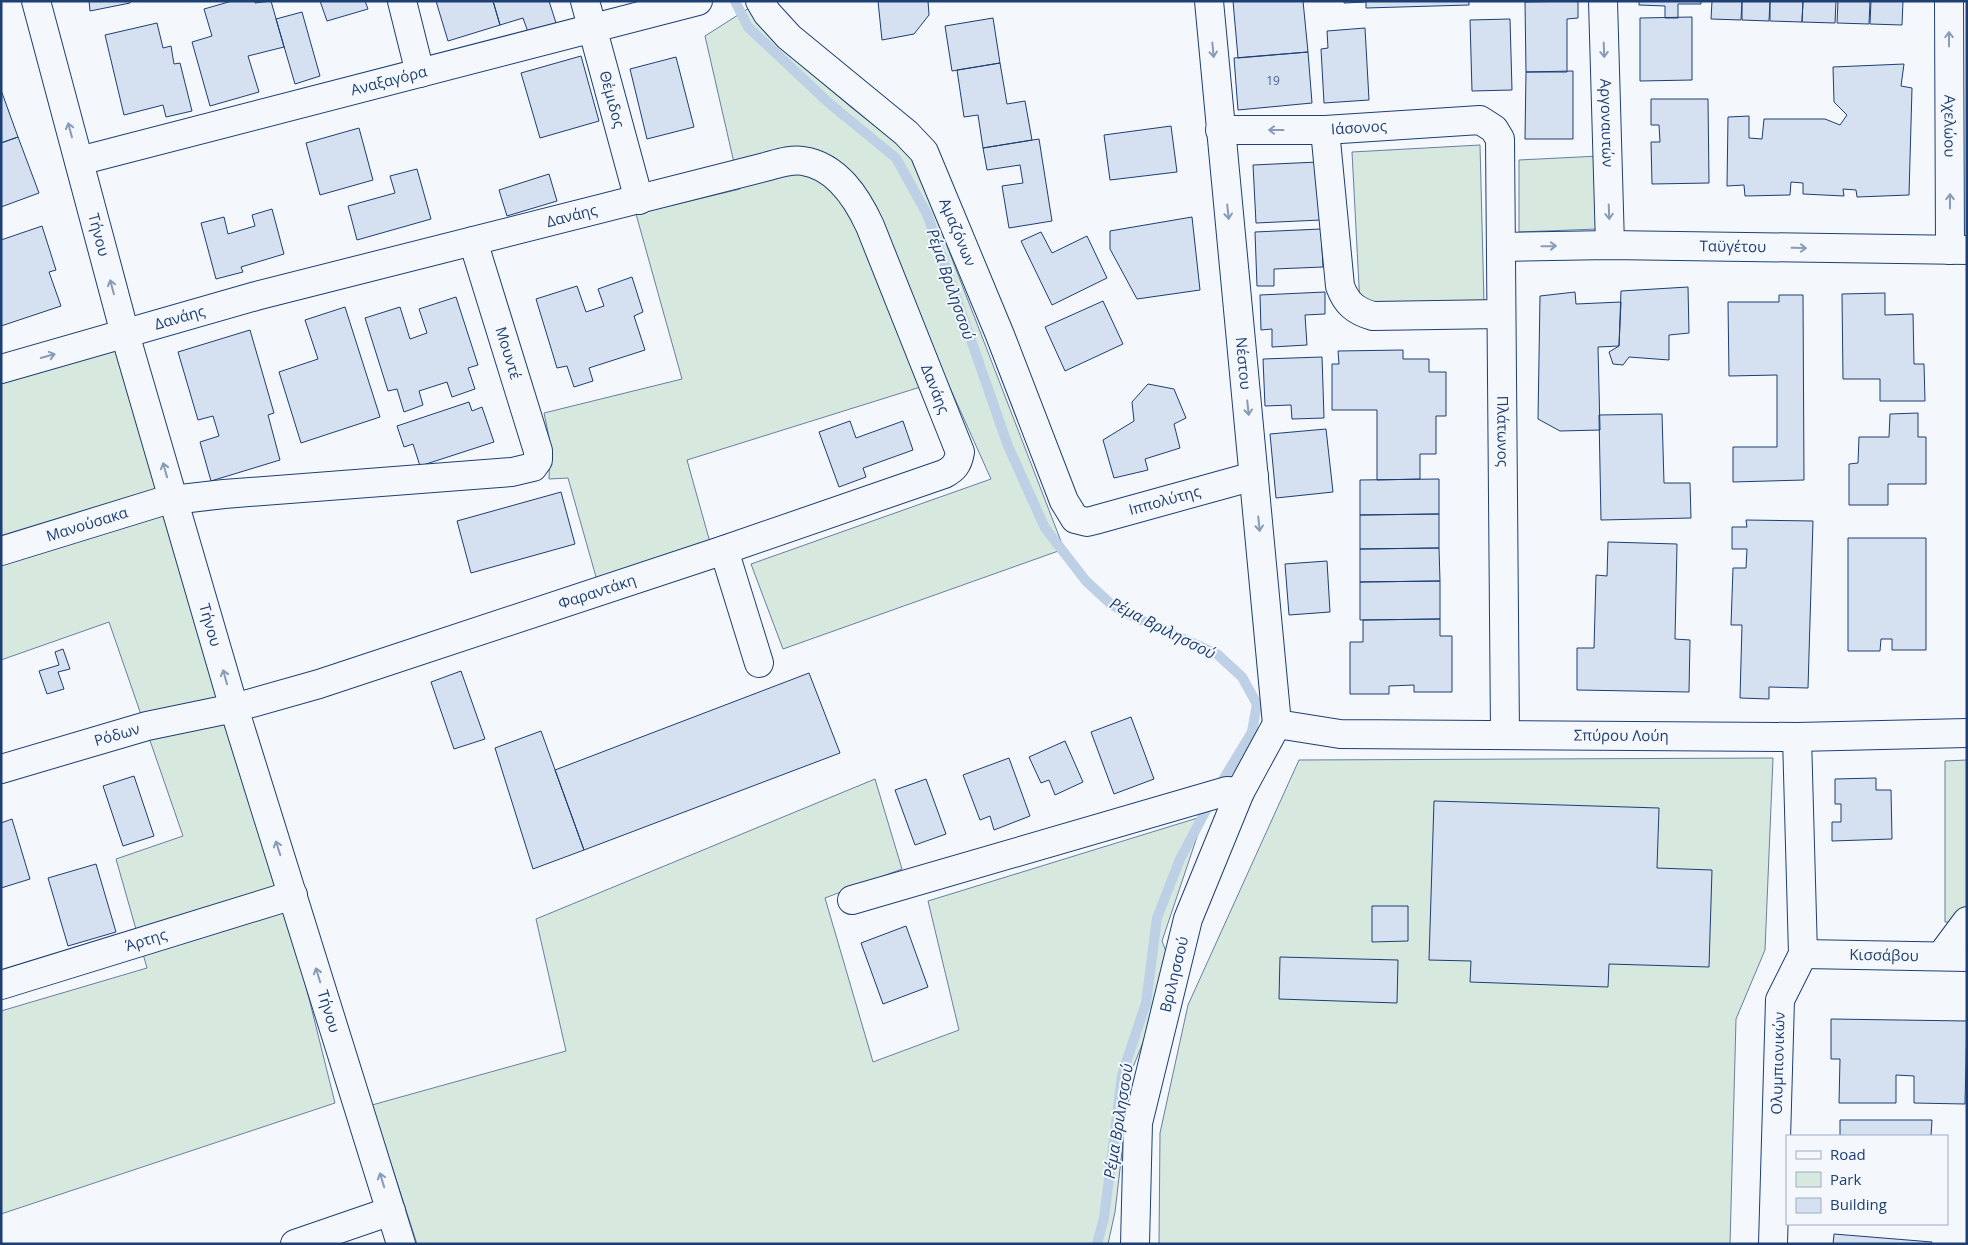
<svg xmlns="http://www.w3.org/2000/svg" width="1968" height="1245" font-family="'Open Sans',sans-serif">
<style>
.green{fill:#d7e8df;stroke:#687fa3}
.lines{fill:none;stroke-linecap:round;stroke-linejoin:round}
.stream{stroke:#bed0e5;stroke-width:10}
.building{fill:#d5e0f0;stroke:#1d3f73}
.minor-casing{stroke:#1d3f73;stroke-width:30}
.minor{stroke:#f4f7fb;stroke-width:28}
.oneway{stroke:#889bb7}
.labels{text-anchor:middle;stroke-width:4;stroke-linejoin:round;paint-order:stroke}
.number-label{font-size:12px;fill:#4b6792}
.street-label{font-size:15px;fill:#1d3f73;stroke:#f4f7fb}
.water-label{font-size:16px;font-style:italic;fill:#1d3f73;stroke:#f4f7fb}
</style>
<rect width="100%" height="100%" fill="#f4f7fb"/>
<path class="green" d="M749,8l51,56 52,44 46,36 17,19 149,386 -281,100 -32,-85 240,-85 -45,-100 -259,81 26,93 -115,31 -30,-106 -19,1 1,-37 -6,-29 138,-34 -46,-165 104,-25 -35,-153z
M1480,145l4,158 -124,2 -8,-153z
M1599,156l-2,73 -78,3v-72z
M119,344l170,574 46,185 -334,111v-203l146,-43 -31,-109 67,-23 -74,-214 -108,38v-277z
M1773,758l-8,192 -29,69 -6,225h-571l1,-111 28,-128 111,-245z
M1967,760v162h-22v-161z
M875,779l27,90 -77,29 48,164 86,-32 -31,-129 276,-85 -42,125 8,21 -11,41 -32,79v27l-12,103 -7,32h-691l-45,-139 194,-54 -30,-132z"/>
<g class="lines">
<path class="stream" d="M735,1l13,26 82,77 66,54 31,56 81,232 37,82 41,53 26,24 18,10 87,39 25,23 15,27 -5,28 -34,56
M1097,1244l7,-26 18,-143 24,-72 11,-85 23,-59 31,-58"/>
</g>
<path class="building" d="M89,1h41v2l-40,8z
M232,1h23v2l16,-2 13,46 -36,9 11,36 -49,14 -18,-64 20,-6 -8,-27z
M320,1h45l3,8 -41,12z
M436,1h57l7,24 -52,16z
M493,1h56l7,22 -28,9 -5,-14 -23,7z
M878,1h50l1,14 -15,19 -32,6z
M1233,1h70l5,51 -70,6z
M1344,1h125v4l-103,3v-6l-22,1z
M1578,1v17l-11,1v53h-41l-1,-70z
M1639,1h62v3h-23v14h-13v-12l-26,-1z
M1712,1h30l-1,19 -30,-1z
M1742,1h28l-1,20 -27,-1z
M1770,1h33l-1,21 -32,-1z
M1803,1h33l-1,22 -33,-1z
M1838,1h32l-1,23 -32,-1z
M1871,1h32l-1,24 -32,-1z
M302,12l18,64 -25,8 -19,-65z
M1692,17v63l-52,1v-63z
M993,18l7,45 -48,8 -7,-45z
M1510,19l2,71 -40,1 -2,-71z
M157,23l6,25 8,-2 3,18 6,-1 12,48 -26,6 -3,-12 -39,10 -19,-80z
M1365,28l4,72 -45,3 -3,-54 7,-1 -1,-17z
M1308,52l4,51 -74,7 -4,-52z
M581,56l18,65 -59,17 -19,-65z
M676,57l18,70 -47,12 -17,-70z
M1000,63l7,41 18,-3 7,39 -49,8 -5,-33 -14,2 -7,-47z
M1904,64l-3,22 11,2 -3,107 -52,2 -1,-7 -13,-1 1,7 -41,-2v-11l-12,-1 -1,13 -45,1 -1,-11 -17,1 1,-69 21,-1v22l13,1 2,-20h61l15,6 7,-10 -13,-13 -1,-35z
M1573,71v68h-48l1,-67z
M1,90l17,47 -17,6z
M1651,99h57l1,84 -57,1 -1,-42h9l-1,-17h-8z
M1171,126l6,46 -67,8 -6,-45z
M359,128l14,52 -53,15 -14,-52z
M18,137l21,56 -38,14v-64z
M1039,139l13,82 -43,7 -7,-42 21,-3 -3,-18 -33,5 -4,-22z
M1318,162l3,58 -65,3 -3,-58z
M417,169l14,50 -74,21 -9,-34 47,-13 -5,-17z
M549,174l8,27 -50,15 -8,-26z
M272,209l12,45 -43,13 2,5 -27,7 -15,-56 23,-6 4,17 27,-8 -3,-11z
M1192,217l8,73 -63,9 -27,-50v-18z
M42,226l14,44 -7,2 12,34 -60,20v-86z
M1321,229l2,38 -49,2v17h-17l-2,-54z
M1041,232l11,21 35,-17 20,42 -55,27 -31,-64z
M632,277l11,35 -9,4 11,34 -56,18 4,13 -19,6 -7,-21 -10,2 -21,-69 41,-13 9,26 18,-6 -6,-17z
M1688,287l1,46 -20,2v25l-40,-3 -6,8 -10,-1 -4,-12 10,-6 2,-55z
M1325,292v22l-20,1 2,30 -35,2v-18l-11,1 -1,-35z
M1575,292l1,12 45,-2 -2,44 -21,1 2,83 -40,1 -22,-12 2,-123z
M1885,293v22l28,-1 1,50h10l1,37h-45v-22h-37l-1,-85z
M1779,295h24l1,185 -71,2v-35h44v-72l-48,1 -1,-74h51z
M456,297l22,68 -10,3 7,21 -23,8 -5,-15 -28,9 4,14 -19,7 -7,-23 -9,2 -23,-73 35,-11 10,32 17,-6 -8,-24z
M1103,301l20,43 -58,27 -20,-44z
M345,307l35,110 -79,26 -22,-71 39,-13 -13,-39z
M250,330l24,83 -6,2 12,45 -69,21 -11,-39 19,-6 -6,-20 -15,4 -20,-68z
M1403,350v9h26v13h17v44h-10v38h-16v25l-43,1v-70h-45v-46h7l-1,-13z
M1322,357l2,61 -32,1 -1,-14 -26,1 -2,-47z
M1148,384l26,5 12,29 -12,6 6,24 -35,11 3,11 -34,8 -11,-38 31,-19 -2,-19z
M469,402l3,9 10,-4 12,35 -74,24 -7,-22 -9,3 -7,-21z
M1918,413v24h8v47h-38v21h-39v-41l9,-1 1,-26h30l1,-23z
M1662,414l2,69h26l1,35 -90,2 -2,-105z
M850,421l6,17 47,-17 10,29 -50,18 3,9 -27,10 -20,-55z
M1326,429l7,63 -57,6 -6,-64z
M1439,479v35l-79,1v-35z
M561,492l14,52 -104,29 -14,-52z
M1439,514v34l-79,1v-34z
M1746,520l67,1 -5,167 -39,-1v12l-29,-1 2,-73h-11l2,-57h13l1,-19h-15v-22h15z
M1848,538h78v112h-34v-11h-11l-1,12h-32z
M1608,542l69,2 -2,95 15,1 -1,52 -112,-2v-42h17l2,-73 11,1z
M1439,548l1,33 -80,1v-33z
M1327,561l3,51 -41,3 -4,-51z
M1440,581v38l-80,1v-38z
M1440,619v17h12v56h-38v-7l-25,1v8h-39v-52h13v-22z
M63,649l7,20 -12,3 6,17 -17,5 -8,-23 20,-6 -4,-13z
M461,671l24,68 -31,10 -23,-67z
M809,673l31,80 -256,97 -29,-80z
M1131,717l23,62 -40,15 -23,-62z
M541,731l43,119 -51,19 -38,-121z
M1065,741l18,41 -28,13 -6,-15 -8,3 -12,-26z
M1009,758l21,58 -36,14 -4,-14 -10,4 -17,-45z
M134,776l20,60 -31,10 -20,-60z
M1876,778v12h15l1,49 -60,2v-19h9v-18h-6v-25z
M926,779l20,55 -31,11 -20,-55z
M1434,801l225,7 -2,60 55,2 -3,97 -100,-3 -1,23 -138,-5 1,-21 -42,-1z
M12,819l18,60 -29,9v-65z
M96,864l20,68 -48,14 -20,-68z
M1372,906h36v35l-36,1z
M906,926l22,61 -45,17 -22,-61z
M1280,957l118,3 -1,43 -118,-4z
M1831,1019l136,2 -2,83 -51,-1v-27l-18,-1v28h-57l1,-44h-9z
M1840,1120h92l-1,16h-91z
M1834,1234l98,8v2h-99z"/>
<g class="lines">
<defs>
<g id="minor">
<path id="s1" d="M36,1l89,333 109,374 167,536"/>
<path d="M402,1l18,72"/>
<path id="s2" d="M585,1l54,199"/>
<path id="s3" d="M760,1l7,12 22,24 117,96 18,19 76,183 64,166 11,18 12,3 8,-2 159,-44"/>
<path id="s4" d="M1209,1l68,723"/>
<path id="s5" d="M1603,1l7,244"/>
<path id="s6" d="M1949,1l1,249"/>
<path id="s7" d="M1220,130h105l155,-10 14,9 6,10 5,596"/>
<path d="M1325,130l15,156c6,17 15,25 33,30l128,-2"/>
<path id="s8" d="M79,161l619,-160"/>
<path id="s9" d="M1501,247l109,-2 357,5"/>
<path id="s10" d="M1,369l255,-73 509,-129c12,-3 25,-8 38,-6 34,5 54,37 67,65l90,226c-2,12 -6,17 -16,22l-220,76 -405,134 -85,24 -87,18 -146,43"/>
<path d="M724,550l35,113"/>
<path id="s11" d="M1,551l172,-53 8,1 43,-5 288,-22 21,-5 5,-7v-9l-65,-210"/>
<path id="s12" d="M1277,724l63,10 457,3 170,-4"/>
<path d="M852,900l375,-109 13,1"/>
<path id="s13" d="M1803,954l164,3"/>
<path d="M1941,956l26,-35"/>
<path id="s14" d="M1,985l292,-90"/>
<path d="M295,1244l96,-33"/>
<path id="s15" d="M1135,1244l3,-121 50,-204 52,-127 37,-68"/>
<path id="s16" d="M1773,1244l7,-244 23,-46 -6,-217"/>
</g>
</defs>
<use href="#minor" class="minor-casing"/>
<use href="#minor" class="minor"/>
</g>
<defs><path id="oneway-shaft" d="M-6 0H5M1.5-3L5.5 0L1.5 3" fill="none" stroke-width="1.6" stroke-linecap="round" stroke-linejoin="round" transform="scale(1.25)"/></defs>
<g class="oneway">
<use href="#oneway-shaft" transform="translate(1949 39) rotate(-90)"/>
<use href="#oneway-shaft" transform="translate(1213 50) rotate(85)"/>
<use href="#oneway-shaft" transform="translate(1604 50) rotate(88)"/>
<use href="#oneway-shaft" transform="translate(70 130) rotate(-105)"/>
<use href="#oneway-shaft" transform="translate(1276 130) rotate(180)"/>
<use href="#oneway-shaft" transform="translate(1950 201) rotate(-90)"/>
<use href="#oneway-shaft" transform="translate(1228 212) rotate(84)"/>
<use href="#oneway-shaft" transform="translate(1609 212) rotate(88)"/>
<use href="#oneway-shaft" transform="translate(1549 246) rotate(-1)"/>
<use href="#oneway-shaft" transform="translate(1799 248) rotate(1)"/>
<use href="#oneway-shaft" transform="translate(112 287) rotate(-105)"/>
<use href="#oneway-shaft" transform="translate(48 356) rotate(-16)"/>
<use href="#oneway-shaft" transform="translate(1248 408) rotate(84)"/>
<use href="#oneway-shaft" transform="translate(165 470) rotate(-106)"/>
<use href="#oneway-shaft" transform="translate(1259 524) rotate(84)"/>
<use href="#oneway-shaft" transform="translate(225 677) rotate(-106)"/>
<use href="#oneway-shaft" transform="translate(278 848) rotate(-108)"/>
<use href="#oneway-shaft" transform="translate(318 975) rotate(-107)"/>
<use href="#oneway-shaft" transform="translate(382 1180) rotate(-107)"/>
</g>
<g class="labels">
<g class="number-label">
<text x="1273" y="85">19</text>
</g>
<g class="street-label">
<text dy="5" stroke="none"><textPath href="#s8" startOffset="320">Αναξαγόρα</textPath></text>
<text dy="5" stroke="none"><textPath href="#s2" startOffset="102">Θέμιδος</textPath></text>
<text dy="5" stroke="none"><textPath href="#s5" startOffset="122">Αργοναυτών</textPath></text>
<text dy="5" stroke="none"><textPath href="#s6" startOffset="125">Αχελώου</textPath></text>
<text dy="5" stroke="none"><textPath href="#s7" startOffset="139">Ιάσονος</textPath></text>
<text dy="5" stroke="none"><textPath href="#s10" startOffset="591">Δανάης</textPath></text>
<text dy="5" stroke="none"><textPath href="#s3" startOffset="311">Αμαζόνων</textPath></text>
<text dy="5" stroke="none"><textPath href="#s1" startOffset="242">Τήνου</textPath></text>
<text dy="5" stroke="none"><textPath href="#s9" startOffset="232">Ταϋγέτου</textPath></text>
<text dy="5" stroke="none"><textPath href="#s10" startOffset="186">Δανάης</textPath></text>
<text transform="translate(508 353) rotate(73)" y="5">Μουντέ</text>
<text dy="5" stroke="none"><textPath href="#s4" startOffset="364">Νέστου</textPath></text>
<text dy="5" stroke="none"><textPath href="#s10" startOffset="1102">Δανάης</textPath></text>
<text dy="5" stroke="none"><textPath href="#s7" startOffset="581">Πλάτωνος</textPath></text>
<text dy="5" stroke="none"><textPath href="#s3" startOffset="714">Ιππολύτης</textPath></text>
<text dy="5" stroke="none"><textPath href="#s11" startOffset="90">Μανούσακα</textPath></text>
<text transform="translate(597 592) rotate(-18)" y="5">Φαραντάκη</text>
<text dy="5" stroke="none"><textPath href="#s1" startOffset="648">Τήνου</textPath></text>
<text transform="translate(117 735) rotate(-16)" y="5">Ρόδων</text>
<text dy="5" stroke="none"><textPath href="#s12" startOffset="345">Σπύρου Λούη</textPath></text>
<text dy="5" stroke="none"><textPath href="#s14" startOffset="152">Άρτης</textPath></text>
<text dy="5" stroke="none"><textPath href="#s13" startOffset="81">Κισσάβου</textPath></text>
<text dy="5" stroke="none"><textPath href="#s15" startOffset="274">Βριλησσού</textPath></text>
<text dy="5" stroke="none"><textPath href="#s1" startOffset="1052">Τήνου</textPath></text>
<text dy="5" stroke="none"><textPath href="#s16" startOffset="181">Ολυμπιονικών</textPath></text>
</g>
<g class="water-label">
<text transform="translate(951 284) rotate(71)" y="6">Ρέμα Βριλησσού</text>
<text transform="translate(1163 628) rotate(27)" y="6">Ρέμα Βριλησσού</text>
<text transform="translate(1118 1121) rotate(-81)" y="6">Ρέμα Βριλησσού</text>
</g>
</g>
<rect width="1968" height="1245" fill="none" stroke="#1d3f73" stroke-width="5"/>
<rect x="1786" y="1135" width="162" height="90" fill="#f4f7fb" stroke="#9eadc5"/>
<rect x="1796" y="1151" width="25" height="8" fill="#f4f7fb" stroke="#9eadc5"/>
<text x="1830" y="1160" font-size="15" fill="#1d3f73">Road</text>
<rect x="1796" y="1172" width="25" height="15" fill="#d7e8df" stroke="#9eadc5"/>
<text x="1830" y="1185" font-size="15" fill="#1d3f73">Park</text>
<rect x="1796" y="1198" width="25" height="15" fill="#d5e0f0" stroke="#9eadc5"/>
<text x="1830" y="1210" font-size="15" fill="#1d3f73">Building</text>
</svg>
